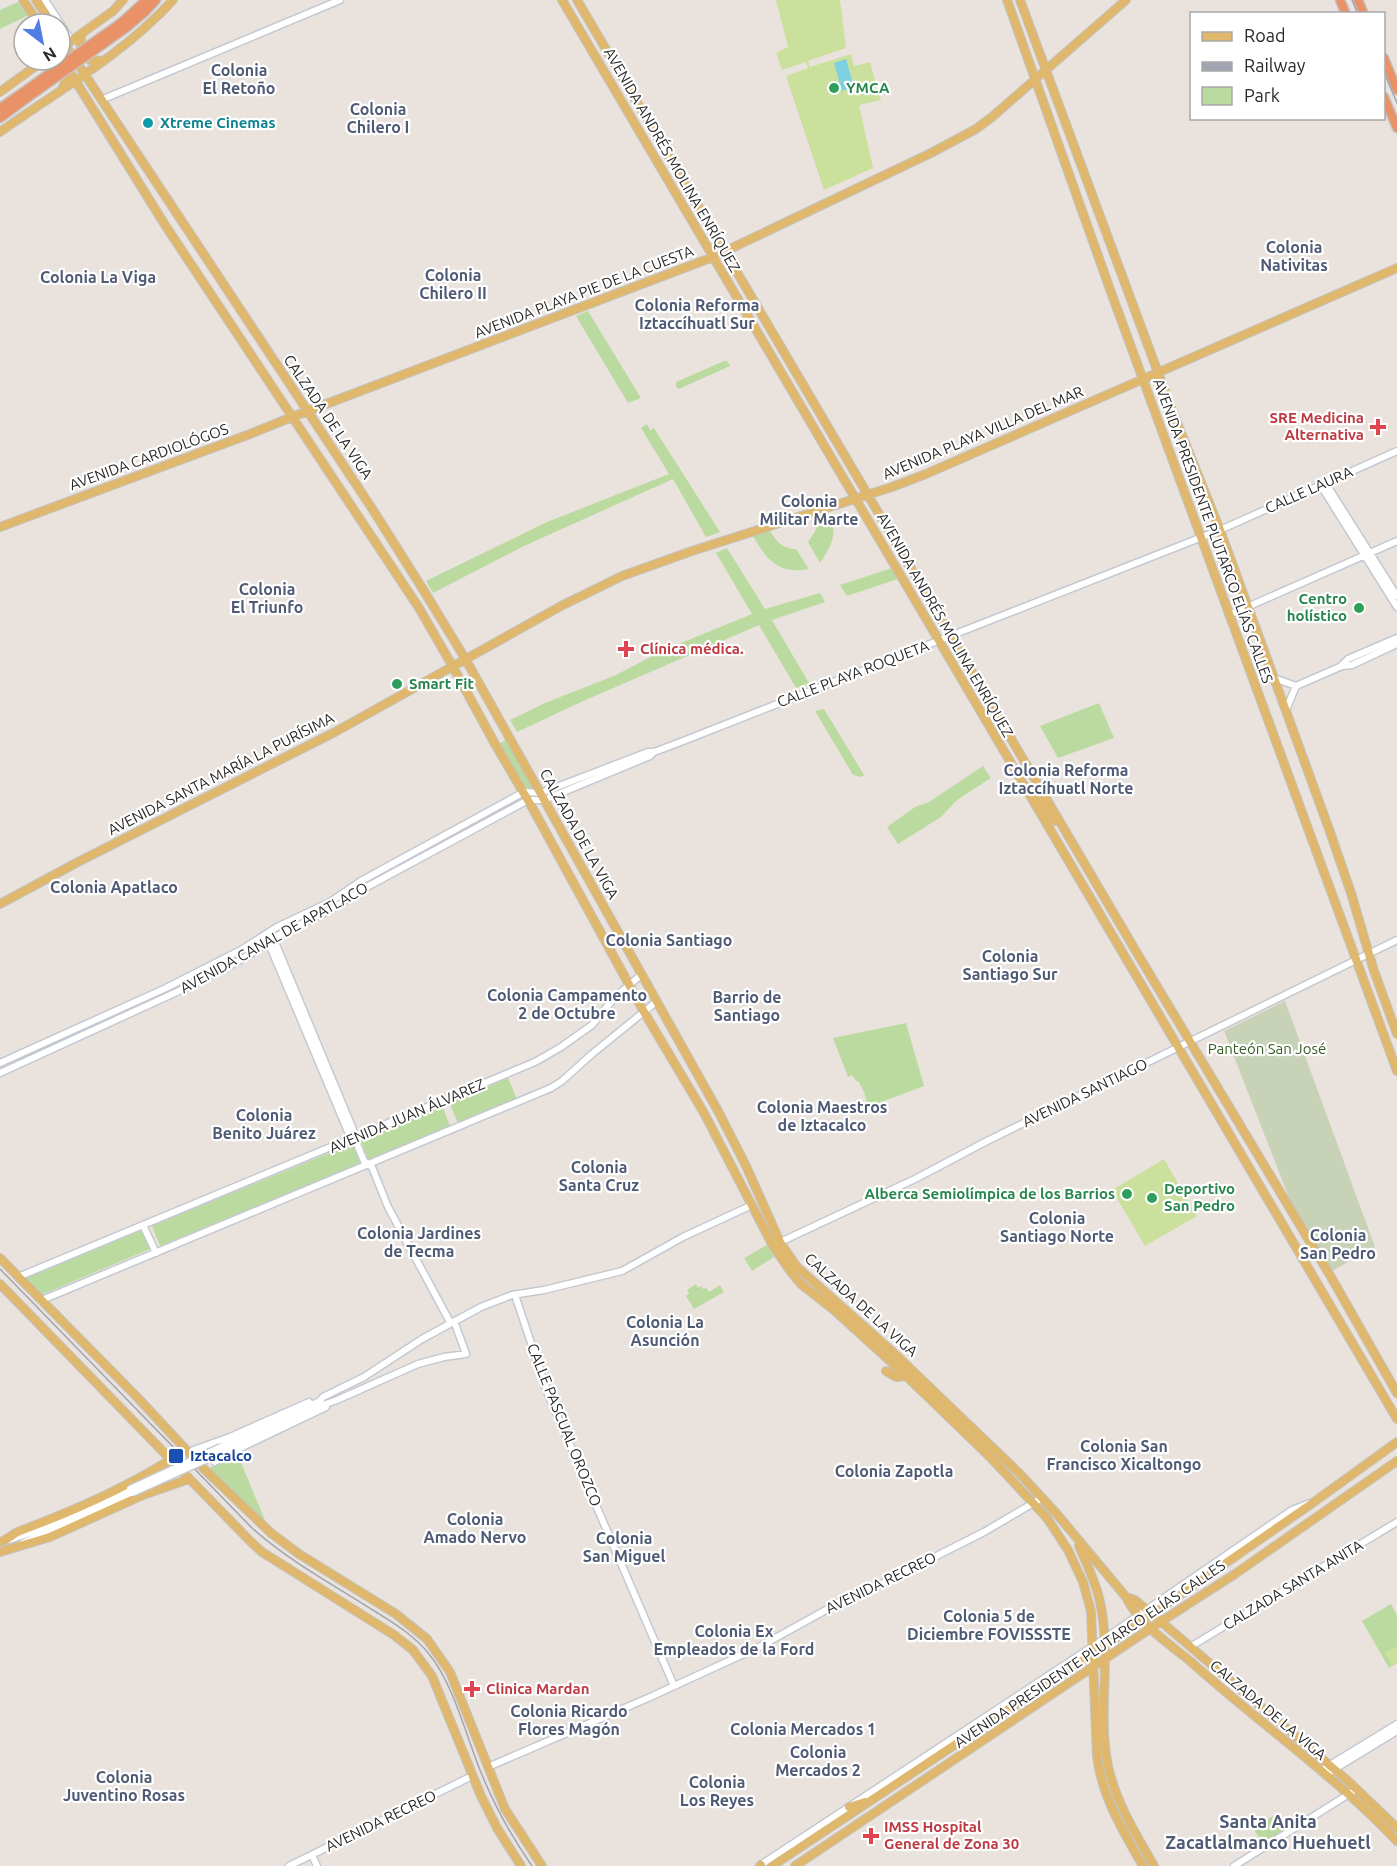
<svg xmlns="http://www.w3.org/2000/svg" width="1397" height="1866" font-family="Ubuntu,sans-serif">
<style>
.green{fill:#badaa0}
.cemetery{fill:#c7d2b6}
.pitch{fill:#cbe09d}
.water{fill:#7cd0e0}
.lines{fill:none;stroke-linecap:round;stroke-linejoin:round}
.minor-casing{stroke:#c4c9d1;stroke-width:9}
.major-casing{stroke:#c3c3c3;stroke-width:10}
.highway-casing{stroke:#c3c3c3;stroke-width:11}
.minor{stroke:#fff;stroke-width:6}
.major{stroke:#dfb86d;stroke-width:8}
.highway{stroke:#ea9267;stroke-width:8}
.rail{stroke:#a0a5b1;stroke-width:1.5}
.minor-bridge-casing{stroke:#c4c9d1;stroke-width:9;stroke-linecap:butt}
.highway-bridge-casing{stroke:#c3c3c3;stroke-width:11;stroke-linecap:butt}
.minor-bridge{stroke:#fff;stroke-width:6}
.highway-bridge{stroke:#ea9267;stroke-width:8}
.leisure-dot{fill:#2e9e5b;stroke:#fff;stroke-width:2}
.culture-dot{fill:#0f9aa8;stroke:#fff;stroke-width:2}
.health-dot{fill:#e0444e;stroke:#fff;stroke-width:2}
.transit-dot{fill:#1a4fb4;stroke:#fff;stroke-width:2}
.labels{text-anchor:middle;stroke-width:4.5;stroke-linejoin:round;paint-order:stroke}
.leisure-label{font-size:15px;font-weight:bold;fill:#27864d;stroke:#fff;text-anchor:start}
.culture-label{font-size:15px;font-weight:bold;fill:#0d838f;stroke:#fff;text-anchor:start}
.street-label{font-size:15px;fill:#292929;stroke:#fff}
.health-label{font-size:15px;font-weight:bold;fill:#be3a42;stroke:#fff;text-anchor:start}
.park-label{font-size:15px;fill:#355d22;stroke:#fff}
.transit-label{font-size:15px;font-weight:bold;fill:#164399;stroke:#fff;text-anchor:start}
.neighbourhood-label{font-size:16px;font-weight:bold;fill:#4f5a74;stroke:#fff}
.quarter-label{font-size:18px;font-weight:bold;fill:#4f5a74;stroke:#fff}
</style>
<rect width="100%" height="100%" fill="#eae3dd"/>
<path class="green" d="M18,2l11,13 -29,14v-19z
M588,311l53,87 -13,5 -52,-87z
M724,361h3l3,5 -51,23 -3,-2v-5z
M647,424l3,6 4,-2 66,104 -14,5 -33,-58 -149,67 -91,47 -7,-12 121,-59 122,-48 -28,-46z
M828,512c11,19 4,34 -8,51l-12,-21 8,-12 -4,-13z
M770,531c7,11 13,18 26,18l13,20c-30,6 -42,-9 -56,-33z
M727,548l38,61 55,-16 5,9 -53,18 37,63 -13,5 -37,-63 -178,77 -64,30 -7,-12 35,-17 71,-28 48,-25 88,-36 -36,-61z
M892,568l6,11 -51,17 -7,-11z
M1099,703l15,35 -56,20 -18,-32z
M824,709l40,66 -2,2 -9,-2 -38,-64z
M509,738l27,50 -12,3 -27,-46z
M983,766l8,12 -34,22 -16,17 -43,27 -11,-17 28,-20 14,-5z
M906,1023l18,63 -56,21 -4,-15 -6,-11h-2l-4,-6 -4,2 -15,-39z
M508,1078l9,21 -59,24 -9,-21z
M442,1105l8,21 -82,34 -8,-22z
M353,1143l9,20 -202,83 -8,-20z
M139,1231l5,2 6,10v6l-109,46 -16,-17z
M767,1245l7,12 -22,14 -8,-13z
M696,1284l2,4 3,-2 2,3 3,-1 3,4 11,-7 4,7 -30,17 -8,-13 3,-3 -2,-3z
M237,1453l32,77 -63,-60z
M1391,1604l6,11v48l-8,5 -27,-47z
M1278,1813l10,15 -25,16 -10,-16z"/>
<path class="cemetery" d="M1285,1001l90,246 -45,25 -35,-59 -71,-182z"/>
<path class="pitch" d="M776,0h64l6,48 -38,13 2,6 41,-13 3,12 16,-4 11,38 -22,5 14,63 -49,22 -38,-114 22,-8 -2,-6 -24,8 -6,-17 12,-6z
M1164,1159l33,57 -52,30 -33,-56z
M1397,1646v17l-5,2 -7,-12z"/>
<path class="water" d="M846,59l8,28 -12,4 -8,-28z"/>
<g class="lines">
<defs>
<path id="minor" d="M45,0l26,40
M101,100l239,-100
M1322,484l1,5 74,118
M1322,484l6,3 69,109
M1229,615l168,-74
M1342,665l6,-6 49,-21
M1274,678l22,8 46,-20 10,-1 45,-21
M1286,710l10,-24
M272,935l82,197v5l10,24 8,6 16,40 62,115
M267,939l82,195 5,3
M0,1063l166,-75 75,-38 36,-23 53,-25 31,-21 163,-89 17,1 107,-41h6l24,-9 542,-213 177,-79
M0,1073l179,-82 56,-28 17,-10 21,-15 59,-29 33,-21 163,-88h16l106,-44 4,-4
M143,1225l13,28
M776,1244l139,-65 72,-38 410,-201
M18,1277l517,-215 26,-15 31,-22 23,-28 26,-22
M515,1295l33,99 126,292
M42,1300l509,-212 11,-7 30,-27 64,-52
M221,1447l99,-46 3,-4 41,-20 58,-38 59,-32 31,-12 32,-5 78,-19 61,-34 69,-32
M188,1452l42,-15 79,-35
M223,1452l95,-45 19,-7 81,-36 26,-7 22,-3 -12,-33
M215,1462l21,-12 90,-43
M9,1540l40,-13 81,-38
M23,1543l109,-50
M1190,1647l207,-125
M488,1767l160,-69 111,-51 94,-52 28,-11 103,-52 58,-34
M1320,1771l77,-47
M1325,1775l72,-44
M312,1855l5,11
M289,1866l183,-90
M759,1866l345,-227 188,-129 18,-7
M1234,1866l123,-77"/>
<path id="major" d="M23,0l16,24
M36,0l16,24
M562,0l835,1419
M577,0l560,953 194,324 66,116
M1007,0l105,295 285,776
M1020,0l150,405 50,125 109,299 22,64 23,78 23,63
M82,33l-2,11 10,16 13,1
M60,37l313,473 51,81 42,69 252,451 28,55 34,76 17,25 98,87 124,119 37,40 70,84c12,26 42,46 64,64 68,61 144,114 207,180
M60,49l53,-38 10,-11
M60,56l105,169 254,383 34,59 42,77 38,65 111,203 60,101 69,133 18,26 10,12 33,26 66,60 90,87 57,61 21,32 15,32 8,29 6,145c5,41 26,75 46,110
M41,63l11,-3 4,2 10,16v3l-3,6
M0,92l44,-32
M0,132c59,-42 124,-78 173,-132
M0,527l250,-93 42,-17 421,-160 218,-104 45,-24 16,-12 134,-117
M1032,793l23,28
M0,904l78,-42 257,-130 226,-126 61,-30 70,-25 200,-64 34,-13 471,-206
M0,1258l137,139 67,72 67,64 28,21 97,60 31,25 23,33 55,137 37,57
M0,1284l250,257 12,11 132,83 19,15 19,26 49,120 16,32 24,38
M886,1371l10,6 10,-1
M0,1542c8,-2 12,-8 20,-11 51,-19 104,-42 150,-71
M1079,1546c8,18 17,37 21,56 12,54 -3,111 8,164 8,37 28,68 46,100
M0,1552l50,-15 93,-42 46,-16
M1126,1597l9,3 17,14 196,167 49,47
M849,1807l16,-5
M760,1866l1,-1
M772,1866l380,-252 162,-112 83,-60
M795,1866l356,-238 84,-54 162,-113"/>
<path id="highway" d="M1340,0l6,14
M1358,0l6,14
M122,22l24,-22
M126,28l19,-16 11,-12
M1384,58l13,32
M1384,97l13,31
M0,108l26,-18
M0,118l30,-22"/>
</defs>
<use href="#minor" class="minor-casing"/>
<use href="#major" class="major-casing"/>
<use href="#highway" class="highway-casing"/>
<use href="#minor" class="minor"/>
<use href="#major" class="major"/>
<use href="#highway" class="highway"/>
<path class="rail" d="M1352,0l6,14
M1384,72l13,31
M0,1269l252,259c38,34 82,57 124,84 19,12 39,24 53,42 24,29 37,81 51,116 14,35 31,66 52,96"/>
<defs>
<path id="minor-bridge" d="M130,1489l91,-42
M132,1493l91,-41"/>
<path id="highway-bridge" d="M26,90l96,-68
M30,96l96,-68"/>
</defs>
<use href="#minor-bridge" class="minor-bridge-casing"/>
<use href="#highway-bridge" class="highway-bridge-casing"/>
<use href="#minor-bridge" class="minor-bridge"/>
<use href="#highway-bridge" class="highway-bridge"/>
</g>
<g class="leisure-dot">
<circle cx="834" cy="88" r="6"/>
<circle cx="1359" cy="608" r="6"/>
<circle cx="397" cy="684" r="6"/>
<circle cx="1127" cy="1194" r="6"/>
<circle cx="1152" cy="1198" r="6"/>
</g>
<circle class="culture-dot" cx="148" cy="123" r="6"/>
<g class="health-dot">
<path d="M1375 418h6v6h6v6h-6v6h-6v-6h-6v-6h6z"/>
<path d="M623 640h6v6h6v6h-6v6h-6v-6h-6v-6h6z"/>
<path d="M469 1680h6v6h6v6h-6v6h-6v-6h-6v-6h6z"/>
<path d="M868 1827h6v6h6v6h-6v6h-6v-6h-6v-6h6z"/>
</g>
<rect class="transit-dot" x="168" y="1448" width="16" height="16" rx="3"/>
<g class="labels">
<g class="leisure-label">
<text x="846" y="93">YMCA</text>
<text x="1347" y="604" text-anchor="end">Centro<tspan x="1347" dy="17">holístico</tspan></text>
<text x="409" y="689">Smart Fit</text>
<text x="1164" y="1194">Deportivo<tspan x="1164" dy="17">San Pedro</tspan></text>
<text x="1115" y="1199" text-anchor="end">Alberca Semiolímpica de los Barrios</text>
</g>
<g class="culture-label">
<text x="160" y="128">Xtreme Cinemas</text>
</g>
<g class="street-label">
<text transform="translate(672 160) rotate(60)" y="5">AVENIDA ANDRÉS MOLINA ENRÍQUEZ</text>
<text transform="translate(584 292) rotate(-21)" y="5">AVENIDA PLAYA PIE DE LA CUESTA</text>
<text transform="translate(328 417) rotate(56)" y="5">CALZADA DE LA VIGA</text>
<text transform="translate(983 433) rotate(-23)" y="5">AVENIDA PLAYA VILLA DEL MAR</text>
<text transform="translate(149 457) rotate(-20)" y="5">AVENIDA CARDIOLÓGOS</text>
<text transform="translate(1309 490) rotate(-24)" y="5">CALLE LAURA</text>
<text transform="translate(1213 531) rotate(70)" y="5">AVENIDA PRESIDENTE PLUTARCO ELÍAS CALLES</text>
<text transform="translate(945 625) rotate(60)" y="5">AVENIDA ANDRÉS MOLINA ENRÍQUEZ</text>
<text transform="translate(853 674) rotate(-21)" y="5">CALLE PLAYA ROQUETA</text>
<text transform="translate(221 774) rotate(-27)" y="5">AVENIDA SANTA MARÍA LA PURÍSIMA</text>
<text transform="translate(579 834) rotate(61)" y="5">CALZADA DE LA VIGA</text>
<text transform="translate(274 938) rotate(-29)" y="5">AVENIDA CANAL DE APATLACO</text>
<text transform="translate(1085 1093) rotate(-26)" y="5">AVENIDA SANTIAGO</text>
<text transform="translate(407 1116) rotate(-23)" y="5">AVENIDA JUAN ÁLVAREZ</text>
<text transform="translate(861 1305) rotate(42)" y="5">CALZADA DE LA VIGA</text>
<text transform="translate(564 1425) rotate(68)" y="5">CALLE PASCUAL OROZCO</text>
<text transform="translate(881 1583) rotate(-26)" y="5">AVENIDA RECREO</text>
<text transform="translate(1293 1585) rotate(-31)" y="5">CALZADA SANTA ANITA</text>
<text transform="translate(1090 1654) rotate(-34)" y="5">AVENIDA PRESIDENTE PLUTARCO ELÍAS CALLES</text>
<text transform="translate(1268 1710) rotate(40)" y="5">CALZADA DE LA VIGA</text>
<text transform="translate(381 1821) rotate(-26)" y="5">AVENIDA RECREO</text>
</g>
<g class="health-label">
<text x="1364" y="423" text-anchor="end">SRE Medicina<tspan x="1364" dy="17">Alternativa</tspan></text>
<text x="640" y="654">Clínica médica.</text>
<text x="486" y="1694">Clinica Mardan</text>
<text x="884" y="1832">IMSS Hospital<tspan x="884" dy="17">General de Zona 30</tspan></text>
</g>
<g class="park-label">
<text x="1267" y="1054">Panteón San José</text>
</g>
<g class="transit-label">
<text x="190" y="1461">Iztacalco</text>
</g>
<g class="neighbourhood-label">
<text x="239" y="76">Colonia<tspan x="239" dy="18">El Retoño</tspan></text>
<text x="378" y="115">Colonia<tspan x="378" dy="18">Chilero I</tspan></text>
<text x="1294" y="253">Colonia<tspan x="1294" dy="18">Nativitas</tspan></text>
<text x="453" y="281">Colonia<tspan x="453" dy="18">Chilero II</tspan></text>
<text x="98" y="283">Colonia La Viga</text>
<text x="697" y="311">Colonia Reforma<tspan x="697" dy="18">Iztaccíhuatl Sur</tspan></text>
<text x="809" y="507">Colonia<tspan x="809" dy="18">Militar Marte</tspan></text>
<text x="267" y="595">Colonia<tspan x="267" dy="18">El Triunfo</tspan></text>
<text x="1066" y="776">Colonia Reforma<tspan x="1066" dy="18">Iztaccíhuatl Norte</tspan></text>
<text x="114" y="893">Colonia Apatlaco</text>
<text x="669" y="946">Colonia Santiago</text>
<text x="1010" y="962">Colonia<tspan x="1010" dy="18">Santiago Sur</tspan></text>
<text x="567" y="1001">Colonia Campamento<tspan x="567" dy="18">2 de Octubre</tspan></text>
<text x="747" y="1003">Barrio de<tspan x="747" dy="18">Santiago</tspan></text>
<text x="822" y="1113">Colonia Maestros<tspan x="822" dy="18">de Iztacalco</tspan></text>
<text x="264" y="1121">Colonia<tspan x="264" dy="18">Benito Juárez</tspan></text>
<text x="599" y="1173">Colonia<tspan x="599" dy="18">Santa Cruz</tspan></text>
<text x="1057" y="1224">Colonia<tspan x="1057" dy="18">Santiago Norte</tspan></text>
<text x="419" y="1239">Colonia Jardines<tspan x="419" dy="18">de Tecma</tspan></text>
<text x="1338" y="1241">Colonia<tspan x="1338" dy="18">San Pedro</tspan></text>
<text x="665" y="1328">Colonia La<tspan x="665" dy="18">Asunción</tspan></text>
<text x="1124" y="1452">Colonia San<tspan x="1124" dy="18">Francisco Xicaltongo</tspan></text>
<text x="894" y="1477">Colonia Zapotla</text>
<text x="475" y="1525">Colonia<tspan x="475" dy="18">Amado Nervo</tspan></text>
<text x="624" y="1544">Colonia<tspan x="624" dy="18">San Miguel</tspan></text>
<text x="989" y="1622">Colonia 5 de<tspan x="989" dy="18">Diciembre FOVISSSTE</tspan></text>
<text x="734" y="1637">Colonia Ex<tspan x="734" dy="18">Empleados de la Ford</tspan></text>
<text x="569" y="1717">Colonia Ricardo<tspan x="569" dy="18">Flores Magón</tspan></text>
<text x="803" y="1735">Colonia Mercados 1</text>
<text x="818" y="1758">Colonia<tspan x="818" dy="18">Mercados 2</tspan></text>
<text x="124" y="1783">Colonia<tspan x="124" dy="18">Juventino Rosas</tspan></text>
<text x="717" y="1788">Colonia<tspan x="717" dy="18">Los Reyes</tspan></text>
</g>
<g class="quarter-label">
<text x="1268" y="1828">Santa Anita<tspan x="1268" dy="21">Zacatlalmanco Huehuetl</tspan></text>
</g>
</g>
<rect x="1190" y="12" width="195" height="108" fill="#ffffff" stroke="#a9a9a9" stroke-width="1.5"/>
<rect x="1202" y="32" width="30" height="9" fill="#dfb86d" stroke="#a9a9a9" stroke-width="1.5"/>
<text x="1244" y="42" font-size="18" fill="#292929">Road</text>
<rect x="1202" y="62" width="30" height="9" fill="#a0a5b1" stroke="#a9a9a9" stroke-width="1.5"/>
<text x="1244" y="72" font-size="18" fill="#292929">Railway</text>
<rect x="1202" y="87" width="30" height="18" fill="#badaa0" stroke="#a9a9a9" stroke-width="1.5"/>
<text x="1244" y="102" font-size="18" fill="#292929">Park</text>
<g transform="translate(42 42) rotate(148)"><circle r="28" fill="#ffffff" stroke="#a9a9a9" stroke-width="1.5"/>
<path d="M0-4.5L10 22L0 15L-10 22Z" fill="#507ce4"/>
<text y="-9" font-size="16" font-weight="bold" text-anchor="middle" fill="#292929">N</text>
</g>
</svg>
